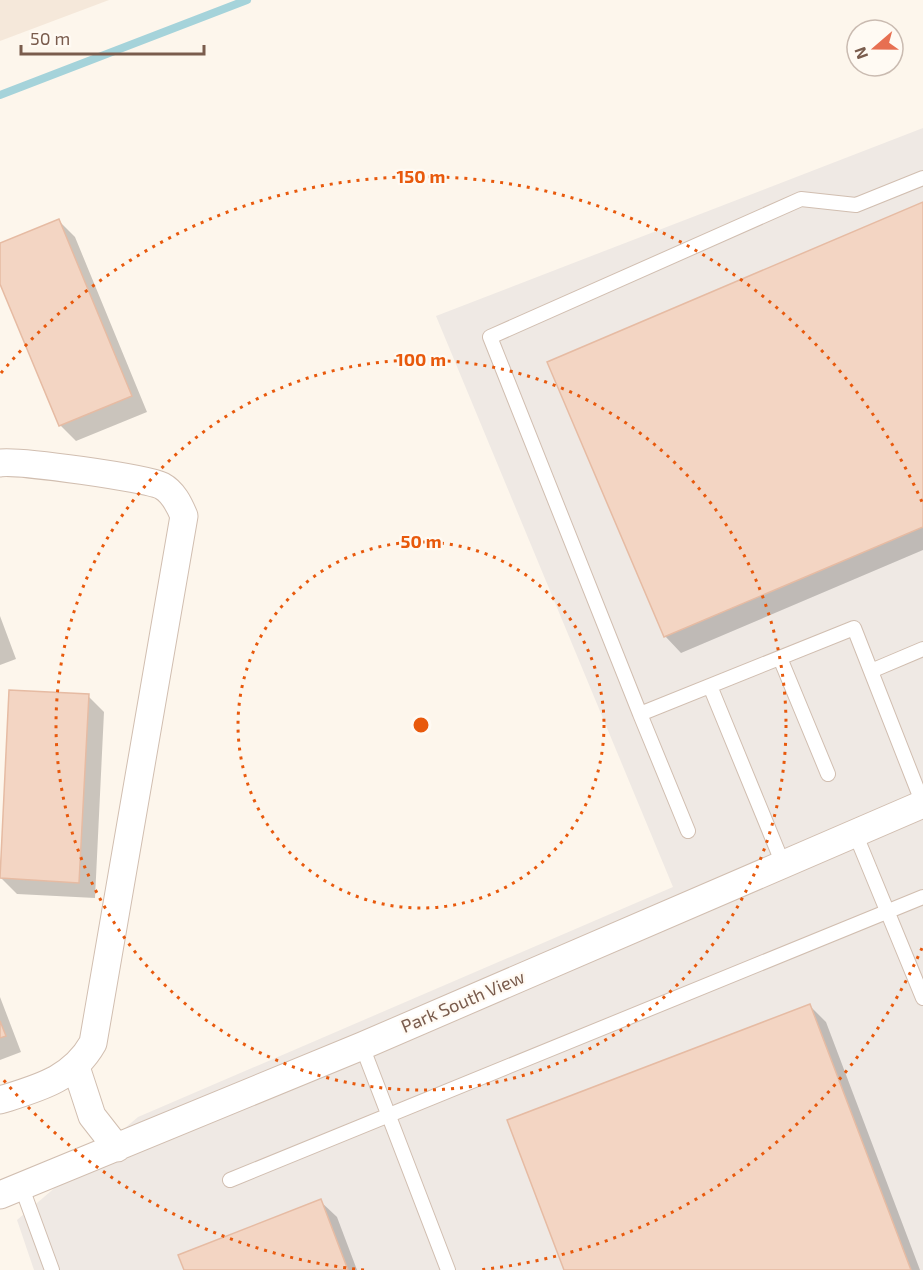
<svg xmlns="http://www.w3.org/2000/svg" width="923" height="1270" font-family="'Exo 2',sans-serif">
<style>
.residential{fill:#f5e8da}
.industrial{fill:#efe9e4}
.shadow{fill:#0003}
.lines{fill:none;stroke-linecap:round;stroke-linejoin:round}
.stream{stroke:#a5d3da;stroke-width:8}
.building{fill:#f3d5c3;stroke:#e6bba3;stroke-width:1.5}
.service-casing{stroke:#d1beb0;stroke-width:16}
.minor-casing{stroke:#d1beb0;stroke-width:29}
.service{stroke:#fff;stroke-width:14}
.minor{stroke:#fff;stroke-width:27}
.ring{fill:none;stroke:#e8590c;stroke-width:3;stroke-dasharray:3 6}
.labels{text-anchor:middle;stroke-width:4.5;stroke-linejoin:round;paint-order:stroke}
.street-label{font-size:18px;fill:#7a5c4d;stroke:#fffaf3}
.centre{fill:#e8590c;stroke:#fffaf3;stroke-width:3}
.ring-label{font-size:18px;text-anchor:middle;font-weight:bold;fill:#e8590c;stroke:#fffaf3;stroke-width:4.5;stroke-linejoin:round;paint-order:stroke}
</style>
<rect width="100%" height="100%" fill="#fdf6ec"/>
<path class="residential" d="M0,0h109l-109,41z"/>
<path class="industrial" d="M923,128v1142h-889l-17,-50 121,-103 535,-230 -237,-571z"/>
<path class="shadow" d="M923,203v347l-242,103 -16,-17z
M59,221l16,16 72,175 -71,29 -16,-16 -60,-145v-35z
M0,616l16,43 -16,6z
M88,696l16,16 -9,186 -78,-4 -16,-16z
M0,997l21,55 -21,8z
M809,1005l17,17 94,248h-354z
M320,1201l17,16 20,53h-171z"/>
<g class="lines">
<path class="stream" d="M0,95l247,-95"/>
</g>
<path class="building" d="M923,202v325l-259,110 -117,-275z
M59,219l73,177 -73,30 -59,-142v-41z
M9,690l80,4 -10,189 -79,-5z
M810,1004l101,266h-347l-57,-150z
M0,1021l6,15 -6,2z
M321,1199l27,71h-164l-6,-15z"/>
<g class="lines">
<defs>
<path id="service" d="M923,178l-67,27 -55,-6 -311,138 150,377 214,-86 69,176
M780,658l48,116
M871,671l52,-22
M710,686l73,178
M640,714l48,117
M855,833l68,165
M362,1046l86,224
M230,1180l693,-283
M22,1188l30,82"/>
<path id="minor" d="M0,463c18,-3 146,15 162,23 11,6 17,18 22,30l-91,527c-21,37 -55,45 -93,57
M76,1067l16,49 25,32
M0,1195l362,-149 561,-242"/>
</defs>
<use href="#service" class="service-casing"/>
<use href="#minor" class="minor-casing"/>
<use href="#service" class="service"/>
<use href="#minor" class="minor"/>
</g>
<g class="ring">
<circle cx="421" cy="725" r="183"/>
<circle cx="421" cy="725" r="365"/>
<path d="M922 948A548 548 0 0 1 478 1270M364 1270A548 548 0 0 1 1 1077M1 373A548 548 0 0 1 922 502"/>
</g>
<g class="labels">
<g class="street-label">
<text transform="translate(463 1002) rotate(-23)" y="6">Park South View</text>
</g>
</g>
<circle cx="421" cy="725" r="9" class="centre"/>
<g class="ring-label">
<text x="421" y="183">150 m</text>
<text x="421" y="366">100 m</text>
<text x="421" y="548">50 m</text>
</g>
<g transform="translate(875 48) rotate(250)"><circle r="28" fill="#fffaf3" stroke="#cabbb1" stroke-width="1.5"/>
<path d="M0-4.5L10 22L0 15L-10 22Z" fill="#e76f51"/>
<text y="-9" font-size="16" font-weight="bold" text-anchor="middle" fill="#7a5c4d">N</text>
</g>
<path d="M21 45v9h183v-9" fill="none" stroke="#7a5c4d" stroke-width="3"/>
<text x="30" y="45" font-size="18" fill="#7a5c4d" stroke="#fffaf3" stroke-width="4.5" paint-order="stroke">50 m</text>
</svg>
